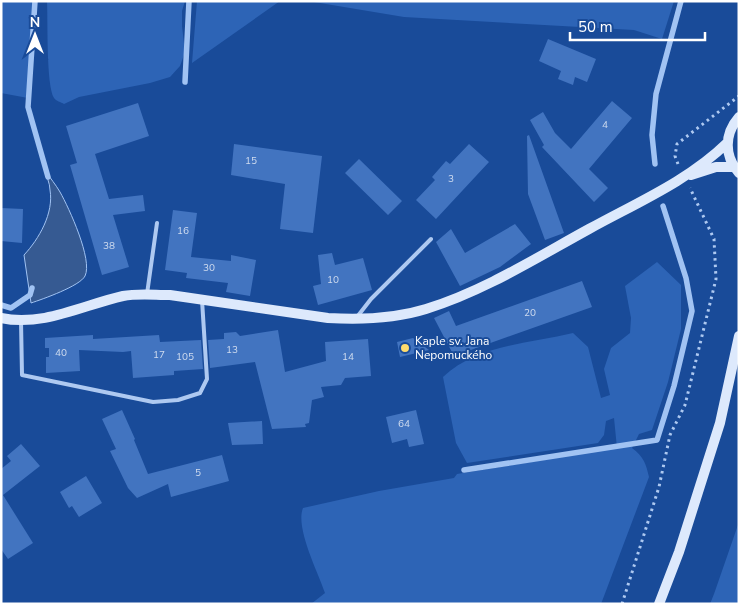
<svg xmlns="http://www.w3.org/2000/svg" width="740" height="605" font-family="'Nunito Sans',sans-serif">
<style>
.green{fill:#2d64b6}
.water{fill:#365a92;stroke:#a1c3f3}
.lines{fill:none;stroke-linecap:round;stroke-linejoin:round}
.stream{stroke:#a1c3f3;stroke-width:5.5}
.building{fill:#4274c0}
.path{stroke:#aec9f1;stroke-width:3;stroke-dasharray:2.5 4;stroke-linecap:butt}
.lane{stroke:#aec9f1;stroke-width:4}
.secondary{stroke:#dde9fc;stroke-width:10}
.poi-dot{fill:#ffdc6e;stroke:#194b99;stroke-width:2}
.labels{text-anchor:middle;stroke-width:4;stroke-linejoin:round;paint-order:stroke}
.number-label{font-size:10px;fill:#d0dcef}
.poi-label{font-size:12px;fill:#fff;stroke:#194b99;text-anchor:start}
</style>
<rect width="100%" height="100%" fill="#194b99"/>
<path class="green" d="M1,1h33l-6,97 -27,-5z
M47,1h138l-3,10v15l3,26 -5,14 -10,11 -20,6 -71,14 -15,7c-3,-2 -8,-3 -10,-6 -8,-13 -6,-79 -7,-97z
M197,1h83l-88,62z
M308,1h366l-12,38 -28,-9 -230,-13z
M657,262l24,23v44l-13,53 -16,48 -13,4 -7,14c12,9 14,16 17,29l-48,127h-290l14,-11c-7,-21 -30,-65 -22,-85l76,-17 75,-13 3,-4 160,-26 -3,-30 -8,3 -2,14 -6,8 -131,20 -11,-20 -13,-66c35,-33 86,-33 130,-44l15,14 13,51 9,-3 -6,-26 7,-21 19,-15 1,-15 -6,-32z
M739,522v82h-29l4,-10z"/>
<path class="water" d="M45,170c5,8 11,15 15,22 9,16 33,68 25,84 -5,10 -42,23 -54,27l-7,-48c15,-16 30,-42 26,-65 0,-7 -4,-14 -5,-20z"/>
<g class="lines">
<path class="stream" d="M35,1l-7,106 20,70
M185,82l4,-81
M655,164l-3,-29 4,-41 25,-93
M1,305l10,3 19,-13 2,-7
M464,470l193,-30 17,-54 18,-75 -6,-33 -23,-72"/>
</g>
<path class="building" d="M548,39l48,20 -9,23 -12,-5 -2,8 -15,-6 3,-8 -22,-10z
M612,101l20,17 -43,51 19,19 -14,14 -52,-55 2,-2 -14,-25 13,-8 12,21 16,16z
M138,103l11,33 -54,18 14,45 34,-4 2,16 -32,4 16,52 -27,8 -32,-110 7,-2 -11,-37z
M529,135l35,98 -19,7 -17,-46 -1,-58z
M234,144l88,12 -9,77 -33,-4 5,-45 -54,-9z
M469,144l20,18 -53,57 -20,-19 19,-20 -3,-3 14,-16 4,3z
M359,159l43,42 -14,14 -43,-42z
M1,208l22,1 -1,34 -21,-2z
M173,210l24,3 -6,44 40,4v-6l25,5 -6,36 -24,-4 2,-9 -42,-5 1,-5 -22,-3z
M515,224l16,20 -31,23 -40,19 -24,-44 15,-13 14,24z
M332,253l3,12 28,-7 9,32 -54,15 -5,-19 8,-2 -3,-29z
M582,281l10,26 -138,49 -20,-38 15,-7 7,15z
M278,330l7,42 41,-11 -1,-19 43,-3 3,37 -26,2 -4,7 -20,2 3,10 -12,3 -3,23 -4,1 1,3 -34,2 -17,-67 -45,6 -2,-28 16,-1v-6l12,-1 4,4z
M93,335v4l66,-4 1,7 41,-2 2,29 -29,2v4l-41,3 -2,-27 -8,1 -44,-2 1,21 -34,2v-16h3v-9h-4v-10z
M413,338l16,12 -29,7 -3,-15z
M122,410l13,29 -1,1 14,34 74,-19 7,26 -58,16 -3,-13 -31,14 -9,-10 -18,-37 6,-2 -14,-30z
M416,410l8,34 -15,3 -2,-8 -15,4 -6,-26z
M262,421l1,23 -31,1 -4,-22z
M21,444l19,22 -37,29 30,48 -25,16 -7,-10v-80l10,-8 -4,-5z
M86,476l16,27 -23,14 -7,-11 -3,2 -9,-16z"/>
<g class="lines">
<path class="path" d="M678,164l-3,-8 2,-12 62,-48
M622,604l37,-117 11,-52 15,-30 31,-126 -2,-40 -24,-51"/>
<path class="lane" d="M147,294l10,-71
M357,317l14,-18 60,-60
M21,321l1,54 131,27 25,-2 22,-7 7,-14 -5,-79"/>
<path class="secondary" d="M739,117c-15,17 -15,39 0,56
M691,175l25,-8h18
M1,318c42,9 82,-13 122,-22 15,-3 31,-1 47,-1l158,23c33,2 66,1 98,-9 58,-18 110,-51 163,-80 47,-26 99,-48 138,-86
M659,604l20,-52 41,-129 19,-87"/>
</g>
<circle class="poi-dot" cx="405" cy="348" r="5"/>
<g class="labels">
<g class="number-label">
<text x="605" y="128">4</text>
<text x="251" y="164">15</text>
<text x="451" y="182">3</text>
<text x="183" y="234">16</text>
<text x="109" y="249">38</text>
<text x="209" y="271">30</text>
<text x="333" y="283">10</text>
<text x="530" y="316">20</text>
<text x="232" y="353">13</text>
<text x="61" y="356">40</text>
<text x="159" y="358">17</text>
<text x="185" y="360">105</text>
<text x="348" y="360">14</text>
<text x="404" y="427">64</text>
<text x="198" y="476">5</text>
</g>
<g class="poi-label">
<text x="415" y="345">Kaple sv. Jana<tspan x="415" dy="14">Nepomuckého</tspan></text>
</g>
</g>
<rect width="740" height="605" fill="none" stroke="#ffffff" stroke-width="5"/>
<g transform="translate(35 35)" stroke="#194b99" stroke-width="4" paint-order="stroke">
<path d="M0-4L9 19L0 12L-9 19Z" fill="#ffffff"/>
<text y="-8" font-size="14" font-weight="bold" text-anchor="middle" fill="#ffffff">N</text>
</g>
<path d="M570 32v8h135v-8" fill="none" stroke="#ffffff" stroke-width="2.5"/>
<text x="578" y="32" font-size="15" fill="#ffffff" stroke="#194b99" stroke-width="4" paint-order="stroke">50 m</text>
</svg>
